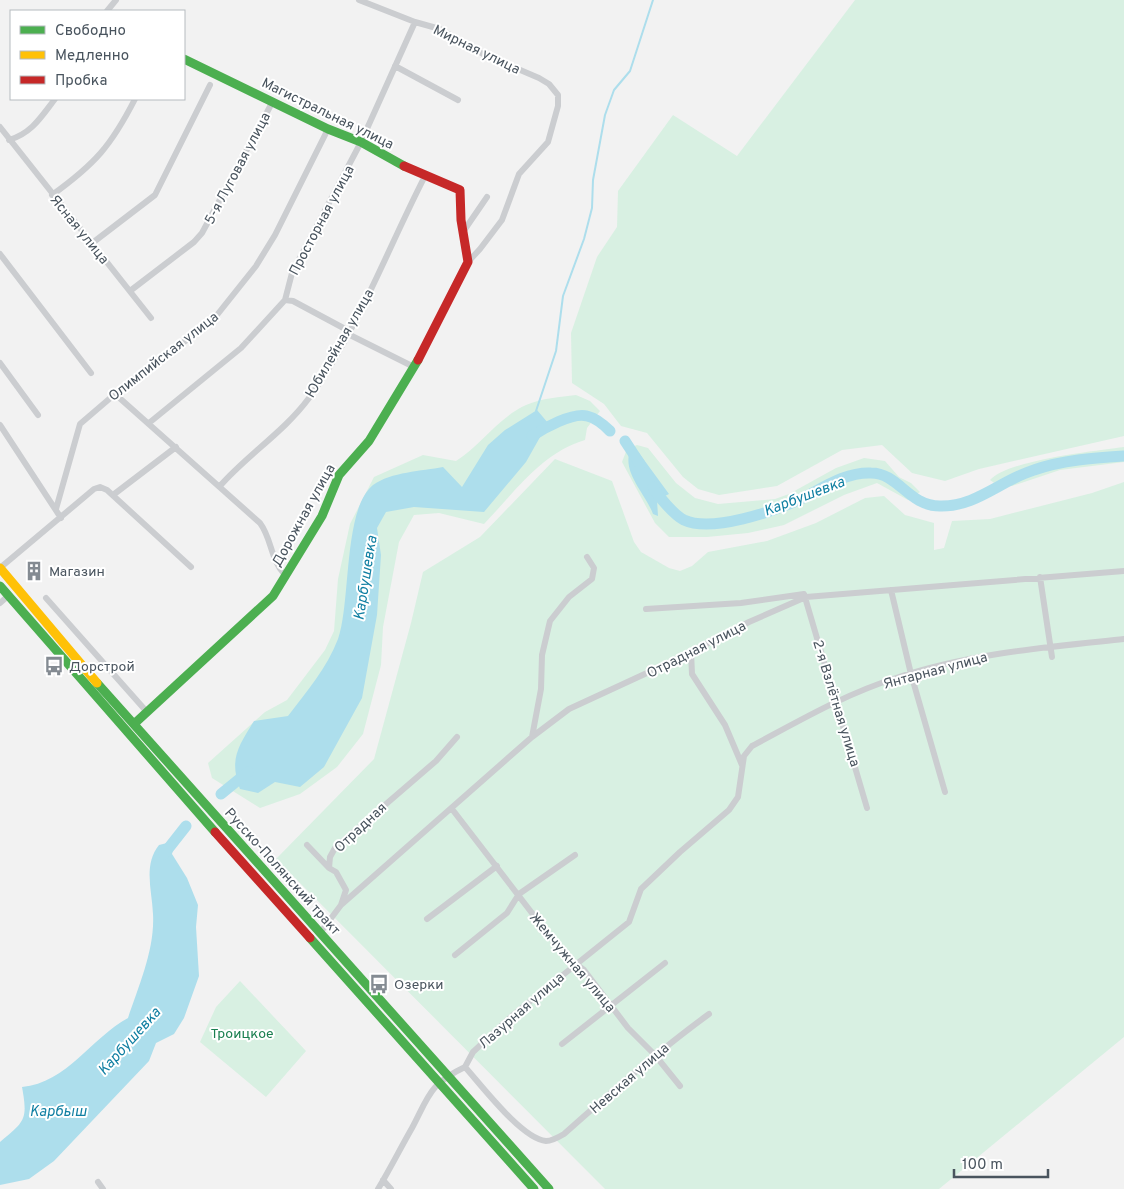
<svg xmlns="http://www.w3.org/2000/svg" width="1124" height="1189" font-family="Overpass,sans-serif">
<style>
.green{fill:#d8f0e2}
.water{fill:#addeec}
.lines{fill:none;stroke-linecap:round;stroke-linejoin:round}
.stream{stroke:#addeec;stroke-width:2}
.river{stroke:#addeec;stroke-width:11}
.street{stroke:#cbcdd0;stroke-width:6}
.fast{stroke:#4caf50;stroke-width:9}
.slow{stroke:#ffc107;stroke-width:9}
.jam{stroke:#c62828;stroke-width:9}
.labels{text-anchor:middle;stroke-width:4;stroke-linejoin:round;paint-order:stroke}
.street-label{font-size:14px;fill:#49545e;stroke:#fff}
.poi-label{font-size:14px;fill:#49545e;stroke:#fff;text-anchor:start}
.park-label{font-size:14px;fill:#1a7f50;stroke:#fff}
.water-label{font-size:15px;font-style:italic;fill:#107fa2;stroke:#fff}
</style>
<rect width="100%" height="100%" fill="#f2f2f2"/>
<path class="green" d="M855,0h269v436l-145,33 -34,12 -33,-8 -30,-28 -40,5 -65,36 -58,9 -21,-6 -15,-12 -36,-44 -26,-7 -17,-22 -32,-21 -1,-50 26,-76 20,-30 1,-36 55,-76 64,41z
M576,395l14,6 10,10 -13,17 -2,12c-44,13 -71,53 -101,84l-45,-11 -25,2 -15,27 -16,85 -2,38 -18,69 -26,33 -37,27 -40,14 -48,-30 -4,-15 57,-51 22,-12 38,-50 9,-19 4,-52 12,-55 24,-47 49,-22 33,6c25,-16 43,-44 70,-56 16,-7 34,-8 50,-10z
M637,445l11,3 28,35 19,15 23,6 57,-5 14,-5 47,-26 28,-10 21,3 14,16 12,6 9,9 -12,8 -31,-17 -33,12 -60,30 -36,8 -41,4h-38l-14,-14 -33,-61 5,-13z
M1124,447v15l-64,8 -48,16 -15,-1 -7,-5c18,-20 105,-29 134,-33z
M555,459l57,22 22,61 7,10 28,16 11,3 12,-5 16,-14 59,-11 49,-18 49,-25 19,-2 21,19 29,8v27l10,-2 8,-27 38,-2 102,-26 32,-11v555l-185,152h-334l-329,-330 98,-100 37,-136 12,-51 57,-35z
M240,981l66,70 -40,46 -66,-55 16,-35z"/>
<path class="water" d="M537,410l11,13 -22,39 -42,50 -70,-5 -28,5 -9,16 4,27 -4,60 -15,83 -38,69 -24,20 -25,-5 -17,11 -18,-4c-11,-30 -2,-42 14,-68l34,-5c19,-25 39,-48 50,-77 13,-36 5,-130 35,-154 18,-13 49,-14 70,-18l19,20 26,-42 17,-15z
M630,451l9,2 30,41 -12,6 1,16 -5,-2c-7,-20 -31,-41 -23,-63z
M175,841l-3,13 15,24 11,27 -2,22 3,49 -15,42 -10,16 -18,9 -7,18 -95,100 -25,18 -29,6v-43c25,-21 28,-22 22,-55 45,-4 69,-49 106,-69 11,-33 27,-69 25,-104 -1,-24 -10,-49 6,-69z"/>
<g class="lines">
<path class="stream" d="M536,411l20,-60 7,-55 21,-57 8,-31 1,-28 12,-65 9,-25 16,-19 23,-71"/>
<path class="river" d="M532,436c12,-8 41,-24 55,-20 9,2 17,9 23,15
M625,441l15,23
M653,487c5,9 21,28 31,33 28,13 90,-9 117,-21 22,-11 44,-27 70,-26 28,0 37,33 69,33 36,1 61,-26 94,-36 29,-10 60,-12 90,-14
M221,794l27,-22
M164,854l22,-28"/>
<path class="street" d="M359,0l56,22 25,7 43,25 56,24 10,6 9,11v11l-10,36 -29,32 -17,46 -22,29 -12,13
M107,11l9,-11
M395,66l63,34
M0,127l151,191
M9,140c23,-7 32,-23 46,-41
M52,195c43,-31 59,-49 83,-96
M463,232l24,-35
M91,244l64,-49 55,-110
M0,254l91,119
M130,291l64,-49 8,-9 71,-132
M285,300l7,-27 69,-131 54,-120
M285,300l8,1 56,30
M348,334l66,33
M0,363l38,52
M115,394l145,129c12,16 10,36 25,52
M149,423l92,-75 44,-48
M0,425l61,93
M220,486c27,-31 64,-54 89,-88 49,-68 78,-148 116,-222
M113,495l63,-48
M56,509l24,-85 35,-30 98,-74 43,-54 19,-31 53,-106
M0,568l94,-79 6,-2 7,3 84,77
M1040,577l12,80
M891,590l20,84 34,118
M46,598l101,114
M0,603l8,-7
M646,609l95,-6 63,-9 63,214
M691,652l1,22 33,51 17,40
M532,737l9,-48 1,-34 8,-34 19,-24 23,-18 2,-11 -7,-11
M452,809l113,147 19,14 44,58 27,27 25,31
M307,845l22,23
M341,905l191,-168 37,-28 106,-49 74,-38 57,-25 318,-26
M427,919l70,-53
M320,933l21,-28 5,-15 -10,-18 -7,-4 1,-11 5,-9 101,-87 21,-24
M455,955l52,-42 12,-19 56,-39
M562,1044l103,-81
M465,1067l8,-15 40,-37 116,-93 12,-33 39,-37 49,-42 9,-13 6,-41 8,-10c47,-25 93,-52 144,-68 74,-25 152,-31 228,-39
M465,1067c17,19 57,72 81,74 6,0 13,-4 18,-7 47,-42 94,-83 145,-120
M383,1180l8,9
M98,1182l5,7
M378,1189c12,-20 22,-40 34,-61 17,-32 17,-44 53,-61"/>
<path class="fast" d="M184,59l144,70 33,13 43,24
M0,586l215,246
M97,683l452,506
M134,724l139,-128 49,-80 17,-41 30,-34 49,-81
M310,938l224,251"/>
<path class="slow" d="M0,568l97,115"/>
<path class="jam" d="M404,166l56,24 1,30 7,42 -50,98
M215,832l95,106"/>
</g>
<defs>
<symbol id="building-bare" viewBox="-9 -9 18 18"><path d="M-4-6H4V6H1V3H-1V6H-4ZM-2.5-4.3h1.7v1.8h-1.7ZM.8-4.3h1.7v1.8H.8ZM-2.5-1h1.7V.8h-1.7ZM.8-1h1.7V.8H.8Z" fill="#848b92" stroke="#fff" stroke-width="2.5" paint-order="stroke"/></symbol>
<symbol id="bus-bare" viewBox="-9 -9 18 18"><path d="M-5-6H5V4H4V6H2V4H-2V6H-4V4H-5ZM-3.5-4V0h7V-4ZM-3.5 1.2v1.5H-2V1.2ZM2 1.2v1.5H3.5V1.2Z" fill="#848b92" stroke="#fff" stroke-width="2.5" paint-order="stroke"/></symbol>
</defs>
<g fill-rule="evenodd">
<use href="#building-bare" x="20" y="557" width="28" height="28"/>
<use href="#bus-bare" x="40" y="652" width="28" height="28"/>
<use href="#bus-bare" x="365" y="970" width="28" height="28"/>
</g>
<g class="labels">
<g class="street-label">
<text transform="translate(477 49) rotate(26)" y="5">Мирная улица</text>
<text transform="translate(328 113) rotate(26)" y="5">Магистральная улица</text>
<text transform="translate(237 168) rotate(-62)" y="5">5-я Луговая улица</text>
<text transform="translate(321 220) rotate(-62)" y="5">Просторная улица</text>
<text transform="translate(80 229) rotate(51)" y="5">Ясная улица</text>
<text transform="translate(339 343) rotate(-60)" y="5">Юбилейная улица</text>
<text transform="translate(163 356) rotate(-38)" y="5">Олимпийская улица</text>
<text transform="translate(303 515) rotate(-61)" y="5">Дорожная улица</text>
<text transform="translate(696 649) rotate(-27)" y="5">Отрадная улица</text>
<text transform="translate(935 670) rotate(-15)" y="5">Янтарная улица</text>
<text transform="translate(837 703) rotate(73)" y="5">2-я Взлётная улица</text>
<text transform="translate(360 827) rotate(-43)" y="5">Отрадная</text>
<text transform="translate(283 871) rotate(48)" y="5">Русско-Полянский тракт</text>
<text transform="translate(573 962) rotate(50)" y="5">Жемчужная улица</text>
<text transform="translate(521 1010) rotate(-41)" y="5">Лазурная улица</text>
<text transform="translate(629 1078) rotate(-41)" y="5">Невская улица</text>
</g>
<g class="poi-label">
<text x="49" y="576">Магазин</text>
<text x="69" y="671">Дорстрой</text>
<text x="394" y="989">Озерки</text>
</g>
<g class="park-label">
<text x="242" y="1038">Троицкое</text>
</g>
<g class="water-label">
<text transform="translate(804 496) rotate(-21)" y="5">Карбушевка</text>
<text transform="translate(365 578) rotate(-81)" y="5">Карбушевка</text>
<text transform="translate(129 1041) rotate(-48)" y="5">Карбушевка</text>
<text x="58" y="1116">Карбыш</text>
</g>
</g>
<rect x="10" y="10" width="175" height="90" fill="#ffffff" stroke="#b6bbbf"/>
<rect x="20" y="26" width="25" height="8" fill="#4caf50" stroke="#b6bbbf"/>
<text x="55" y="35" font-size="15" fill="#49545e">Свободно</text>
<rect x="20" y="51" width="25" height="8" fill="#ffc107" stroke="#b6bbbf"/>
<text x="55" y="60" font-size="15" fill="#49545e">Медленно</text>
<rect x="20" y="76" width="25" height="8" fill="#c62828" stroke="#b6bbbf"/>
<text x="55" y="85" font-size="15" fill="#49545e">Пробка</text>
<path d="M954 1169v8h94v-8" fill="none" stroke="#49545e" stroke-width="2.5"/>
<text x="962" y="1169" font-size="15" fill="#49545e" stroke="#ffffff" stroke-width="4" paint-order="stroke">100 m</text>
</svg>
